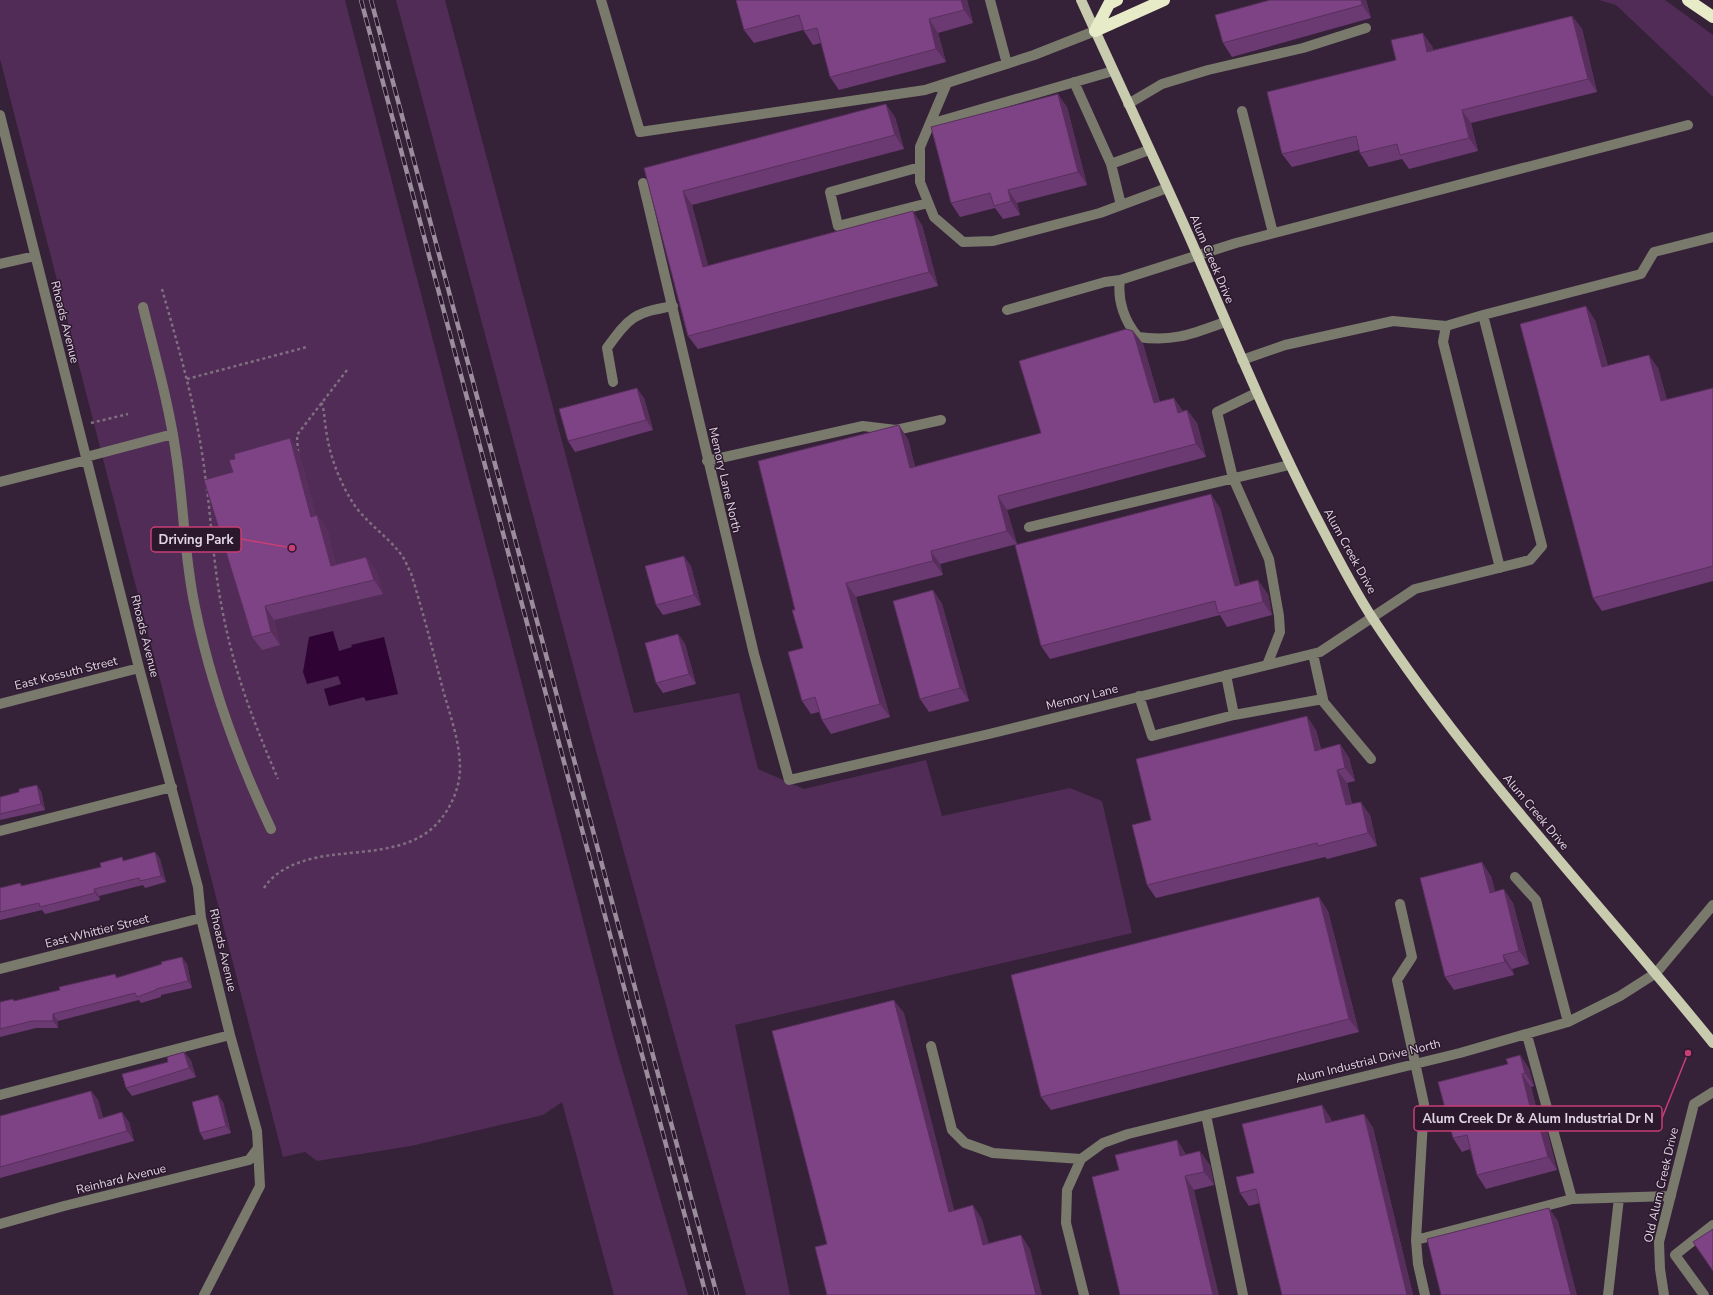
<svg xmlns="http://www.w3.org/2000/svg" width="1713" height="1295" font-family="'Nunito Sans',sans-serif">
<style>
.green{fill:#512c56}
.water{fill:#2f0434}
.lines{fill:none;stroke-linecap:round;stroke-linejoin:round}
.path{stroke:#7f6f81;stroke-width:2.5;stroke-dasharray:3 3;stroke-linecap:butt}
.minor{stroke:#797a6c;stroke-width:10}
.major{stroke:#c8cbae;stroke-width:10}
.highway{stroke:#e8ebc7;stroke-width:12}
.rail-casing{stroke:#9c8d9e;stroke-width:4.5}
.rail{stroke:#2b182d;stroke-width:3;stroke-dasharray:9;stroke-linecap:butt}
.wall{fill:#6c3a72}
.shaded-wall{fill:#582f5c}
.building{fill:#7d4384;stroke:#582f5c}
.labels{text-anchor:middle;stroke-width:3;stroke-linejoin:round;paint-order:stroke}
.street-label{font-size:12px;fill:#e1d5e3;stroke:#2b182d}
.leader{fill:none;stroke:#c83e76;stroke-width:1.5}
.callout-dot{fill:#c83e76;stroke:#2b182d;stroke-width:1.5}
.callout{fill:#2b182d;stroke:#c83e76;stroke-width:1.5}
.callout-label{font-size:13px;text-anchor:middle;font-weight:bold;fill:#e1d5e3}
</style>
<rect width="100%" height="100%" fill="#352238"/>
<path class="green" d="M0,0h345l270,1044 73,251h-74l-52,-193 -19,13 -132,31 -94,15 -12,-9 -22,5 -283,-1098z
M396,0h49l189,713 105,-20 19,76 46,20 122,-29 16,56 128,-28 32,13 30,132 -397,92 55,270h-44l-156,-566z
M1599,0h66l48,35v62l-97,-92z"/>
<path class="water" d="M333,631l6,20 13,-4 -1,-2 33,-8 14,57 -32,7 -2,-4 -35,9 -5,-17 17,-5 -3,-8 -31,8 -4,-12 6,-35z"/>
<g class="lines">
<path class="path" d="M162,289c18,64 37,128 44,194
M187,379l120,-32
M91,423l37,-9
M298,452l-1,-17 50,-65v-3
M207,488c5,45 8,91 18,135 11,54 31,105 53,156
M264,888c14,-22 44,-30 68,-33 32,-4 71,-4 97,-24 18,-14 31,-40 31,-63 0,-26 -10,-53 -17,-78 -10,-39 -20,-78 -32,-117 -3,-5 -5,-11 -8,-16 -14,-20 -36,-33 -50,-54 -14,-22 -24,-49 -27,-74 -2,-10 -1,-18 -5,-27"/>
<path class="minor" d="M601,0l39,132 285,-42 109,-35 61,-24
M990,0l17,64
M1074,82l37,82
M947,83l-27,64v35l14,35 29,25 30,-1 107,-28 67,-25
M1128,104l34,-20 46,-14 95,-22 63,-20
M1242,111l31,122
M0,115l139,553 59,219 3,31 29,117 27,96 1,17 -9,12 -185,46 -64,18
M930,124l183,-53
M920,167l-90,25 8,34 90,-23
M643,183l111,471 35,126 200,-46 331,-82 95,-63 115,-29 12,-14 -59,-231 158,-41 13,-22 59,-15
M1121,205l-10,-41 38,-14
M0,264l35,-8
M143,307c12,49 26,97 33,147 8,51 8,103 19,153 16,79 42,150 76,222
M1007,310l98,-28 15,-2
M1483,315l-37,11 -3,16 57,226
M1225,322c-33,12 -51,20 -87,15 -13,-15 -21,-36 -18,-57l116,-37 452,-118
M1242,360l43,-15 108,-24 53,5
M613,382l-6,-34c23,-32 27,-35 66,-42
M1256,393l-39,19 16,66 36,81 10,57 1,16 -13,33
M86,457l87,-23
M707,461l156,-35 33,4 45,-10
M0,482l87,-22
M1029,527l260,-62
M1226,675l8,40
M1139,696l13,40 82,-21 89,-16 -10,-45
M1321,699l50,60
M0,704l139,-36
M0,831l172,-44
M1515,877l21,23 32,122
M1400,904l12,53 -15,23 27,124 -8,136 2,24 7,31
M0,969l201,-51
M1527,1035l45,164 99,-3
M931,1046l21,84 13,13 28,10 88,6
M0,1095l230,-60
M1206,1115l37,180
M1416,1240l156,-41
M204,1295l56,-109 -2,-38
M1084,1295l-18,-72 1,-33 14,-31 22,-16 25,-9 332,-81 108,-31 52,-26 36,-23 57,-68
M1608,1295l11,-97
M1664,1295l-4,-26 -1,-27 35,-138 19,-12
M1704,1295l-29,-40 38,-30"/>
<path class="major" d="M1081,0c36,79 73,157 108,236 43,98 83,197 133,292 16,31 32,62 51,91 100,152 226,283 340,424"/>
<path class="highway" d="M1688,0l25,17
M1095,31l69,-31
M1095,31l14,-27 8,-4"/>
<defs>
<path id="rail" d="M361,0l345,1295
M371,0l346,1295"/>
</defs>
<use href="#rail" class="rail-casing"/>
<use href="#rail" class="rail"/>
</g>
<path class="wall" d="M736,0h231l6,23 -35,10 8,29 -107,28 -9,-13 -9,-34 -8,2 -9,-14 -1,-1 -49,13 -10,-13z
M1366,0l5,18 -139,39 -9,-14z
M1572,16l10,13 15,63 -126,31 7,28 -69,18 -7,-10 -33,8 -9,-14 -1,-3 -67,17 -10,-13 114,-94 36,-14 1,4z
M1067,107l20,78 -70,18 3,12 -17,4 -8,-11 -35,9 -9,-14z
M895,117l9,32 -212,56 16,61 214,-41 16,61 -240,63 -10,-13 -44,-168z
M1595,320l13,46 50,2 9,32 46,-12v193l-111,30 -9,-13z
M1133,331l10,13 17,58 23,9 4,-1 10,13 9,34 -199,53 10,34 -77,20 3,11 -87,22 34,120 -59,17 -9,-14 -3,-8 -8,2 -9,-13 1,-53 -8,-38 113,-171 7,28 126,-34z
M644,398l9,32 -78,22 -7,-11z
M290,438l9,14 17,64 1,-1 10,14 9,35 30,-7 10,13 7,24 -109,26 6,25 -18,5 -10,-13 -19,-165 2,-13z
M1220,508l20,77 28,9 4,21 -45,12 -7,-12 -170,44 -9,-13z
M691,566l10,39 -38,10 -7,-10z
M933,590l9,14 27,97 -40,11 -9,-13z
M678,634l7,10 11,40 -33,9 -7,-10z
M1316,730l5,19 19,-5 9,14 6,23 -8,2 5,21 18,11 7,31 -50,13 -2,-2 -169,41 -9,-13 4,-65z
M41,791l4,19 -45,10v-23z
M155,852l5,7 6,23 -21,6 -2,-3 -44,11 1,4 -55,14 -3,-4 -42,10v-32l20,-5 3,3 78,-19 21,-10 2,4z
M1491,876l4,16 18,11 16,61 -17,5 2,6 -60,15 -9,-13z
M1328,911l31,121 -308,78 -10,-13z
M187,964l5,24 -31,7v2l-20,6 -2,-3 -81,21v7h-22l-36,9v-35l15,-1 45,-11 55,-16 3,4z
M184,1052l7,9 5,16 -64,19 -6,-8z
M1520,1055l9,14 5,17 -3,1 9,35 7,9 10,39 -71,19 -9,-14 -7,-26 -8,3 -9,-14z
M91,1091l7,9 5,18 26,4 5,19 -134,37v-62z
M223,1102l8,31 -27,7 -4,-7z
M1322,1105l9,14 1,3 32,-8 9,14 40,167h-131l-22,-92 -11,3 -9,-13 14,-20z
M1177,1140l9,15 24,10 4,20 -20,5 -75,-20z"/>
<path class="shaded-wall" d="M961,0h6l6,23 -9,-13z
M1361,0h5l5,18 -9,-13z
M1572,16l10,13 15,63 -9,-13z
M929,19l9,14 8,29 -10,-13z
M1423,33l9,13 4,19 -9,-13z
M1058,94l9,13 20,78 -9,-13z
M886,104l9,13 9,32 -9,-14z
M1462,110l9,13 7,28 -9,-13z
M1008,190l9,13 3,12 -9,-14z
M683,191l9,14 20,75 -9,-13z
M913,211l9,14 16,61 -9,-14z
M1586,306l9,14 17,61 -10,-14z
M1133,331l10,13 21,72 -10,-13z
M1649,355l9,13 13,47 -10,-14z
M637,388l7,10 9,32 -7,-10z
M1174,398l9,13 -5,2z
M1187,410l10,13 9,34 -10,-13z
M899,425l9,14 11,42 -9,-13z
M290,438l9,14 21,78 -9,-13z
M1211,494l9,14 24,92 -9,-14z
M998,496l9,14 10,34 -10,-13z
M317,515l10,14 13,50 -9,-13z
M931,551l9,13 3,11 -10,-14z
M684,556l7,10 10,39 -7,-10z
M366,557l10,13 7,24 -9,-14z
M1258,580l10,14 4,21 -9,-13z
M846,583l10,14 34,120 -10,-13z
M933,590l9,14 27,97 -9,-13z
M265,606l9,14 6,25 -9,-13z
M678,634l7,10 11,40 -7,-10z
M1307,716l9,14 8,34 -9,-13z
M1340,744l9,14 6,23 -10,-13z
M1337,770l10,13 8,36 -9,-14z
M37,785l4,6 4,19 -4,-6z
M1361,802l9,13 7,31 -9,-13z
M155,852l5,7 6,23 -5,-6z
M1482,862l9,14 8,30 -9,-13z
M94,889l5,7 1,4 -5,-7z
M1504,889l9,14 16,61 -10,-13z
M1319,897l9,14 31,121 -10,-13z
M1503,955l9,14 2,6 -9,-13z
M182,957l5,7 5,24 -4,-7z
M894,1000l10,13 54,212 -9,-13z
M53,1014l5,7v7l-5,-7z
M184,1052l7,9 5,16 -7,-9z
M1520,1055l9,14 5,17 -9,-13z
M1522,1074l9,13 9,35 7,9 10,39 -9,-13 -15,-38z
M91,1091l7,9 8,28 -7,-9z
M218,1095l5,7 8,31 -5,-7z
M1322,1105l9,14 4,18 -9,-14z
M122,1112l7,10 5,19 -7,-10z
M1364,1114l9,14 40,167h-6z
M1177,1140l9,14 4,16 -10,-14z
M1200,1151l10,14 4,20 -10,-13z
M1185,1176l9,14 25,105h-6z
M973,1205l9,14 11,39 -10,-13z
M1549,1208l9,13 19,74h-6z
M1021,1235l9,14 12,46h-6z"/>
<path class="building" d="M736,0h225l3,10 -35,9 7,30 -106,28 -13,-49 -13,3 -5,-16 -55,15z
M1270,0h91l1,5 -139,38 -8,-28z
M1572,16l16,63 -126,31 7,28 -69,17 -3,-11 -37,9 -4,-17 -74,18 -15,-62 129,-32 -5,-20 32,-7 4,19z
M1058,94l20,78 -70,18 3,11 -17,5 -4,-13 -39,10 -20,-76z
M886,104l9,31 -212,56 20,76 210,-56 16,61 -241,64 -44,-168z
M1586,306l16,61 47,-12 12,46 52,-13v178l-120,32 -73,-274z
M1126,329l7,2 21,72 20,-5 4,15 9,-3 9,34 -198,52 9,35 -76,20 2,10 -87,22 34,121 -58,16 -7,-23 -13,4 -14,-49 15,-4 -11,-38h3l-37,-149 141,-36 11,43 131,-35 -22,-72z
M637,388l9,32 -78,21 -9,-32z
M290,438l21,79 6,-2 14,51 35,-9 8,23 -109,26 6,26 -19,5 -48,-157 29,-8 -4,-12 6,-1 -1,-5z
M1211,494l24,92 23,-6 5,22 -45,11 -3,-12 -174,45 -26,-101z
M684,556l10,39 -38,10 -11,-39z
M933,590l27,98 -40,11 -27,-98z
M678,634l11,40 -33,9 -11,-40z
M1307,716l8,35 25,-7 5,24 -8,2 9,35 15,-3 7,31 -50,13 -1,-3 -170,42 -15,-60 19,-5 -15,-61z
M37,785l4,19 -41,10v-17l19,-5v-3z
M155,852l6,24 -21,5 -1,-3 -45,11 1,4 -55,14 -1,-4 -39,9v-24l20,-5 1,3 80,-19 -1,-4 22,-6 1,4z
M1482,862l8,31 14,-4 15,62 -16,4 2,7 -60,15 -25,-99z
M1319,897l30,122 -308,78 -30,-122z
M182,957l6,24 -32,8v1l-19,7 -2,-4 -82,21v7h-21l-32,8v-27l13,-3 1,2 46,-11 -1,-3 56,-13 1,4 46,-14 -1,-2z
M894,1000l55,212 24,-7 10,40 38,-10 15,60h-209l-12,-48 12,-3 -55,-213z
M184,1052l5,16 -63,20 -4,-14 46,-12 -1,-5z
M1520,1055l5,18 -3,1 11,45 4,-1 11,39 -71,18 -10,-40 -14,3 -15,-56 70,-18 -2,-5z
M91,1091l8,28 23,-7 5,19 -127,36v-51z
M218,1095l8,31 -26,7 -8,-31z
M1322,1105l4,18 38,-9 43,181h-125l-26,-106 -16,4 -4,-16 18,-4 -12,-49z
M1177,1140l3,16 20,-5 4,21 -19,4 28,119h-93l-28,-118 27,-7 -4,-15z
M1549,1208l22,87h-130l-14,-56z
M1713,1229v42l-20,-29z"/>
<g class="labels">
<g class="street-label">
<text transform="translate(1212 259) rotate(67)" y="4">Alum Creek Drive</text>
<text transform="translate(65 322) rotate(76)" y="4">Rhoads Avenue</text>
<text transform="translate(725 480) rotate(77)" y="4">Memory Lane North</text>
<text transform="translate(1350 551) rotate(61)" y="4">Alum Creek Drive</text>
<text transform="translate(145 636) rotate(76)" y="4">Rhoads Avenue</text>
<text transform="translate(66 673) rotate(-14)" y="4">East Kossuth Street</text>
<text transform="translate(1082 697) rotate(-14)" y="4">Memory Lane</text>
<text transform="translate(1536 812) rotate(50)" y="4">Alum Creek Drive</text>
<text transform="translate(97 931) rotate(-14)" y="4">East Whittier Street</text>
<text transform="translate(223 950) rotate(77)" y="4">Rhoads Avenue</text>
<text transform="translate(1368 1061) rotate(-14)" y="4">Alum Industrial Drive North</text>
<text transform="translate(121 1179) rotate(-14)" y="4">Reinhard Avenue</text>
<text transform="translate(1661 1185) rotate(-77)" y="4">Old Alum Creek Drive</text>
</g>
</g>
<path class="leader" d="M292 548L241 539M1688 1053L1662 1118"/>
<g class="callout-dot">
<circle cx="292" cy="548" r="4"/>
<circle cx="1688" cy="1053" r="4"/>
</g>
<g class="callout">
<rect x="151" y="527" width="90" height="25" rx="4"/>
<rect x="1414" y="1106" width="248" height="25" rx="4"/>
</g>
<g class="callout-label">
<text x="196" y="544">Driving Park</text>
<text x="1538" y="1123">Alum Creek Dr &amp; Alum Industrial Dr N</text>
</g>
</svg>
